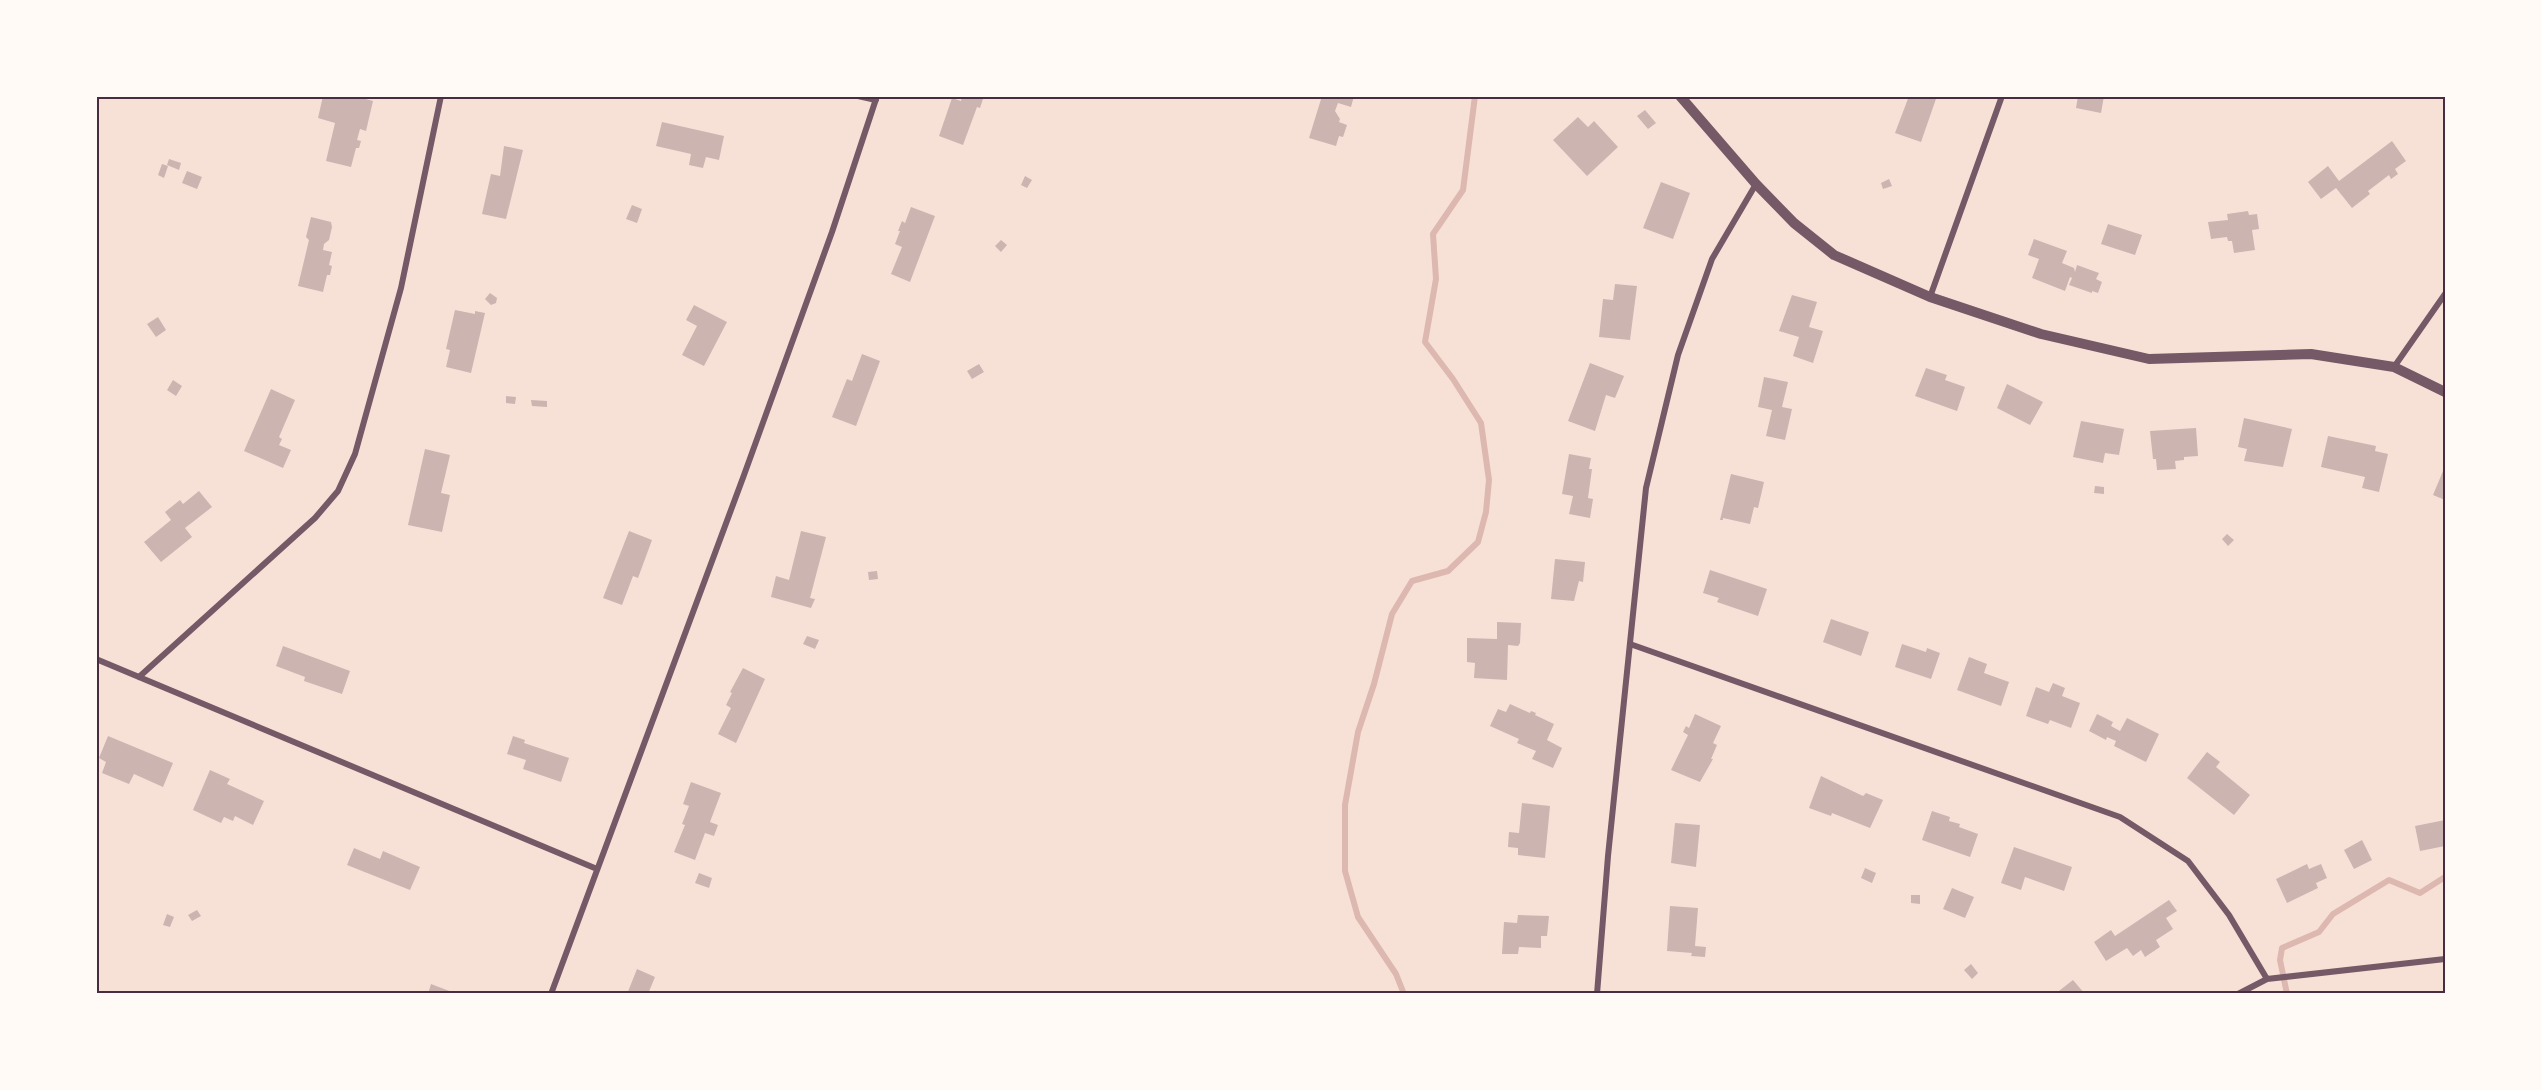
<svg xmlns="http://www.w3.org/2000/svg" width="2541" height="1090" font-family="Commissioner,sans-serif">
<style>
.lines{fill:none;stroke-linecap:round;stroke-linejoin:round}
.stream{stroke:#dcb8b0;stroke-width:6}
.building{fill:#ccb4b1}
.minor{stroke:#755966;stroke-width:6}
.tertiary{stroke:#755966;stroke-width:10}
.neatline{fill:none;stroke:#4a2c40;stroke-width:2}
</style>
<rect width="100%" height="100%" fill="#f7e1d7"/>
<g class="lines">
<path class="stream" d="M1404,994l-8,-20 -38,-57 -13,-46v-66l13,-73 16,-48 18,-70 20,-33 36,-10 30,-29 8,-30 3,-32 -8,-57 -28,-44 -28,-37 11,-63 -3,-45 30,-44 12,-94
M2287,994l-7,-34 2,-12 37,-16 14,-18 56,-34 31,13 25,-16"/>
</g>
<path class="building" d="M323,96h32l18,5 -7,30 -6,-2 -3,11 4,1 -2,7h-3l-5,19 -25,-6 9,-38 -17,-5z
M962,96h22l-4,12 -3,-1 -14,38 -24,-9 13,-38 9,3z
M1322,96h32l-3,11 -13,-4 -3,8 5,8 -1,3 8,3 -4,12 -4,-1 -3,10 -27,-8z
M1909,96h28l-16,46 -26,-9z
M2078,96h26l-3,17 -25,-5z
M1645,110l11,13 -8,6 -11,-13z
M1578,117l10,10 6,-6 24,26 -31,29 -34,-36z
M662,122l62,14 -5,24 -13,-3 -3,11 -14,-3 2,-11 -35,-8z
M2392,141l14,20 -11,8 3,5 -7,5 -2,-4 -21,16 2,3 -18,14 -16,-20 -15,11 -13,-17 20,-16 11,15z
M504,146l19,4 -17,69 -24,-5 9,-40 9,2z
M169,159l12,4 -2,7 -12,-5z
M162,164l6,2 -4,12 -6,-3z
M187,171l15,6 -5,12 -15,-6z
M1025,176l7,4 -5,8 -6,-3z
M1889,179l3,7 -9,3 -2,-6z
M1661,182l29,11 -17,46 -30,-11z
M632,205l10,4 -5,14 -11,-4z
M911,207l24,9 -25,66 -19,-8 11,-27 -7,-3 5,-13h-2l4,-10 3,2z
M2248,211l1,4 8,-1 2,15 -7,1 3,20 -21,3 -2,-12h-4l-1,-4 -16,2 -3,-17 20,-2 -1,-6z
M311,217l20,5 1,5 -3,13 -5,4 -1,6 9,2 -3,13 3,1 -2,9h-3l-4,17 -25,-6 11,-46 -3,-3z
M2108,224l34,11 -7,20 -34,-11z
M2034,239l33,12 -5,12 12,5 1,4 2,-7 22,8 -3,6 6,3 -4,11 -6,-2v2l-23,-8 3,-7 -2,-1 -5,14 -33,-13 7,-19 -11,-4z
M1001,240l6,5 -6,7 -6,-6z
M1615,284l22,2 -7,54 -31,-3 4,-38 10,1z
M490,293l7,5 -1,5 -5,2 -6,-6z
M1792,295l25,7 -8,25 14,4 -10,32 -20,-7 6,-19 -20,-6z
M694,305l33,17 -23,44 -22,-11 15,-29 -11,-6z
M455,310l20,4v-3l10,2 -14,60 -25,-6 4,-17 -4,-1z
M158,317l8,13 -10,7 -9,-13z
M862,354l18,7 -24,65 -24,-9 15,-38 5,2z
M1590,363l34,13 -9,22 -9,-3 -11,36 -27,-10z
M979,364l5,8 -12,7 -5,-8z
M1926,368l21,7 -2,5 20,7 -8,24 -42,-15z
M1764,377l24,5 -6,25 10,2 -7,31 -19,-4 6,-26 -14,-3z
M173,380l9,6 -6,10 -9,-6z
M2007,384l36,18 -13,23 -33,-17z
M271,389l24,11 -16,37 3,2 -3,6 12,5 -8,18 -39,-17z
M506,396l10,1 -1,7 -9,-1z
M531,400l16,1v6l-15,-1z
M2244,418l48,11 -9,38 -39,-6 3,-12 -9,-2z
M2081,421l43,8 -5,26 -14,-2 -2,10 -30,-6z
M2196,428l2,28 -14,1v3l-9,1 1,8 -19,1 -1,-11h-3l-3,-28z
M2328,436l48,10 -1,5 13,3 -9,38 -17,-4 3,-11 -44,-10z
M425,449l25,6 -9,38 9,2 -8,37 -34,-7z
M1569,454l22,4 -2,11h3l-4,29 5,1 -3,19 -21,-4 4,-18 -11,-2z
M2443,471l2,1v28l-12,-5z
M1731,474l33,8 -6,26 -4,-1 -4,17 -27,-6v2h-3z
M2095,486l9,1v7l-10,-1z
M199,491l13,16 -27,21 7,9 -31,25 -17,-20 27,-22 -6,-8 15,-12 3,4z
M629,531l23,9 -14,38 -5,-2 -11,29 -19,-7z
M801,531l25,6 -16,61 5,1 -4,9 -40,-11 5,-21 13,4z
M2227,534l7,6 -6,6 -6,-7z
M1555,559l30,3 -2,20 -4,-1 -5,20 -23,-2z
M1710,570l57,19 -9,27 -41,-14 2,-4 -16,-5z
M877,571l1,8 -9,1 -1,-8z
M1831,619l38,13 -8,24 -38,-14z
M1497,622l24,1 -1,20 -2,3 -10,-1 -1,35 -33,-2 1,-15 -8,-1v-24l30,1z
M807,636l12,4 -4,9 -12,-5z
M1902,644l24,8 1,-4 13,5 -9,26 -36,-12z
M283,646l67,25 -8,23 -38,-13 1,-4 -29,-11z
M1969,657l18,7 -3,9 25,9 -8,24 -44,-16z
M743,668l22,11 -29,64 -18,-9 13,-26 -5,-3 6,-12 -2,-1z
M2053,683l12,5 -3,8 18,7 -9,25 -21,-8 -2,4 -22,-8 10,-29 13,5z
M1510,704l20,9 1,-2 5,2 -1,2 19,9 -7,16 15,8 -9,20 -21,-9 4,-8 -19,-8 2,-4 -29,-13 8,-17 8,3z
M1695,714l26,12 -8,17 4,2 -6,14h2l-13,23 -29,-12 17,-35 -5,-3 3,-6 3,2z
M2097,714l16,8 -2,4 9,5 7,-13 32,16 -13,28 -32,-16 2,-5 -9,-4 -1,3 -17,-9z
M108,736l65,27 -10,24 -29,-13 -5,10 -27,-11 4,-11 -7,-4z
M513,736l12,4 -1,3 45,15 -8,24 -38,-13 3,-9 -19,-6z
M2207,752l13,10 -4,5 34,28 -16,20 -47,-37z
M210,770l20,9 -3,5 37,17 -11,24 -18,-9 -2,5 -9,-4 -3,6 -28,-13z
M1821,776l42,20 3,-3 17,7 -13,28 -38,-15 -1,3 -22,-8z
M691,782l30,11 -11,29 8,3 -4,11 -9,-3 -10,27 -21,-8 11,-27 -3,-1 7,-18 -6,-2z
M1522,803l28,3 -5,52 -27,-3v-7l-10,-1 1,-15 10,1z
M1932,811l18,6 -1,4 11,3 -1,3 19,7 -8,23 -48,-17z
M2445,820v26l-25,5 -5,-25z
M1675,823l25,2 -4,42 -25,-4z
M2362,840l10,20 -18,9 -10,-19z
M2014,847l58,20 -8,24 -39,-14 -4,13 -20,-7z
M354,848l26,11 3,-8 37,16 -10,23 -63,-25z
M2307,864l2,5 12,-5 6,14 -11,5 2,5 -31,15 -11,-24z
M1865,868l11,5 -4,10 -11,-5z
M699,873l13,5 -3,10 -14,-5z
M1952,888l22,9 -9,21 -22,-9z
M1911,895h9v9l-9,-1z
M2169,900l8,11 -11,7 7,11 -17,11 4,7 -15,10 -4,-7 -8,6 -6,-8 -21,13 -12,-19 17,-12 4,6z
M1670,906l28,2 -3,38 11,1 -1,10 -14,-1 1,-3 -25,-2z
M197,910l4,6 -9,5 -4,-6z
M167,914l7,3 -4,10 -7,-2z
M1518,915l31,1 -2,20h-6v12l-22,-1 -1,7h-16l2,-32 13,1z
M1971,964l7,9 -6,6 -8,-9z
M637,969l18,8 -7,17h-21z
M2073,980l12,14h-30z
M431,984l21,8 -1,2h-23z"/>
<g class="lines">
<path class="minor" d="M858,96l18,4
M1930,297l72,-201
M2394,367l51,-73
M1630,644l490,173 68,44 41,54 38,64
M96,659l501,210
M139,677l176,-159 23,-27 17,-37 46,-166 40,-192
M551,994l193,-519 88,-243 45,-136
M1597,994l11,-138 38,-368 32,-133 34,-96 44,-75
M2238,994l29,-15 178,-20"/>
<path class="tertiary" d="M1680,96l76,88 38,39 40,32 96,42 111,37 108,25 162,-5 83,13 51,25"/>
</g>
<rect width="2541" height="1090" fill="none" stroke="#fffaf5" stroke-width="195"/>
<rect x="98" y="98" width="2346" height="894" class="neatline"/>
</svg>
